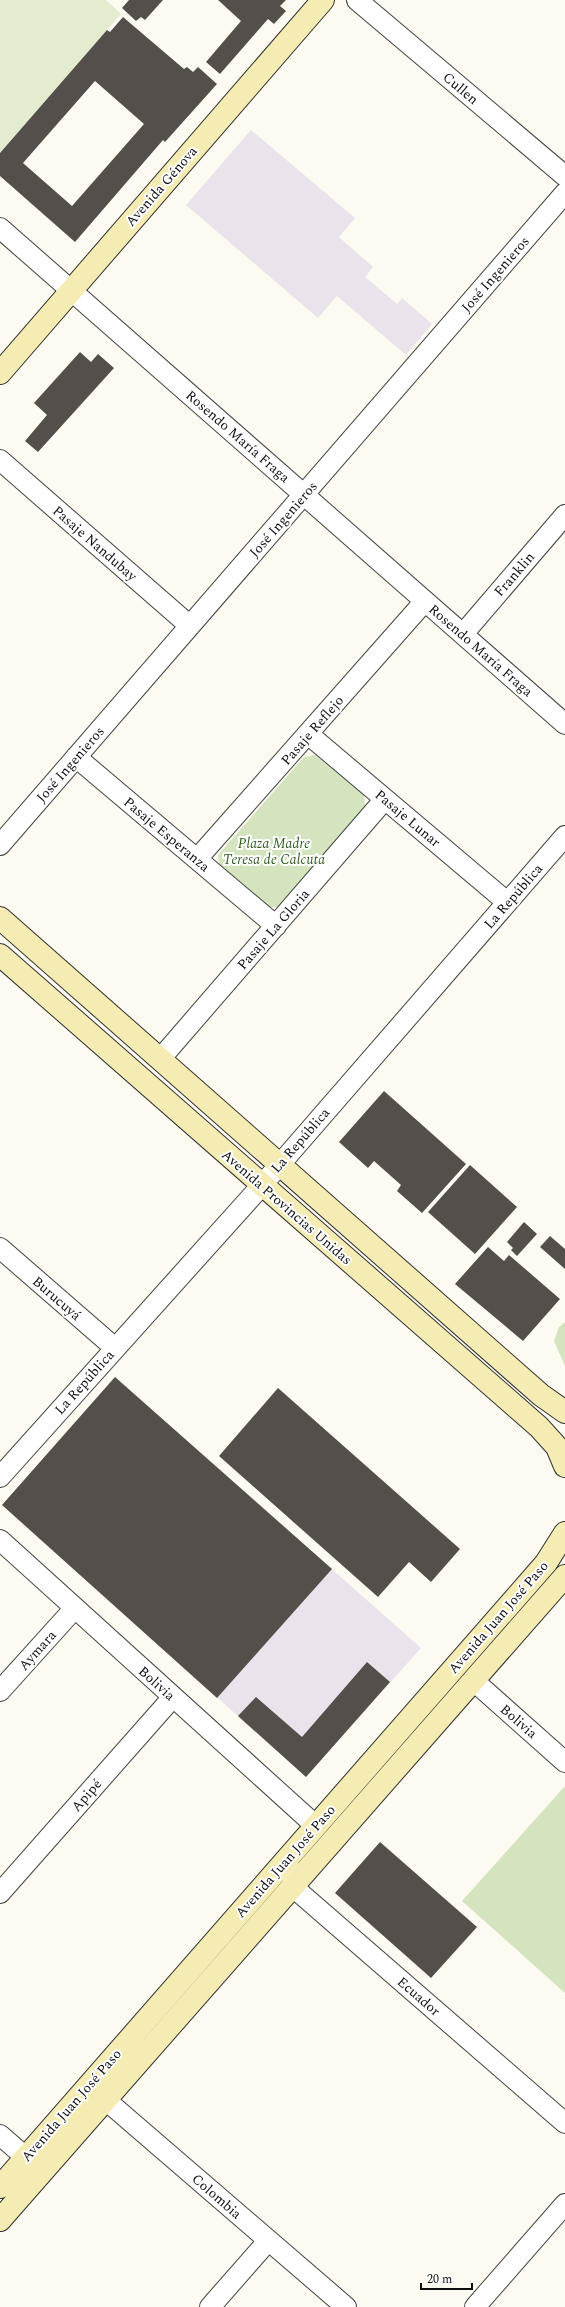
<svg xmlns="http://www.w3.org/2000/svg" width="565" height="2307" font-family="Spectral,serif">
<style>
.industrial{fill:#eae3eb}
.green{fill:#d3e4be}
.pitch{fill:#e3eccf}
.building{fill:#554f4c;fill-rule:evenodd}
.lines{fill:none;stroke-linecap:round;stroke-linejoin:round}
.street-casing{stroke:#414141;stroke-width:22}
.secondary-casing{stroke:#303030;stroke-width:24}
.street{stroke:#fff;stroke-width:20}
.secondary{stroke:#f5ecb4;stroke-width:22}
.labels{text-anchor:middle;stroke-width:4;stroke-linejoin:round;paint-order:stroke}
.street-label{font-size:14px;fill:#0e0e0e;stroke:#fff}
.park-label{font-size:14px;font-style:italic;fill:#335e26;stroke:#fff}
</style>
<rect width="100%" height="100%" fill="#fdfaf1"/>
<path class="industrial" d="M251,130l104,88 -16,19 34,30 -8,10 32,27 5,-6 30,26 -26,31 -69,-59 -19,22 -132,-113z
M115,1377l306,271 -115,129 -304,-272z"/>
<path class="green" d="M315,755l49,39 1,12 -87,101h-10l-49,-43 -1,-9 86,-98z
M565,1322v44l-11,-25 5,-14z
M565,1786v207l-103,-92z"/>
<path class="pitch" d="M0,0h106l15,14 -121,139z"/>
<path class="building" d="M129,0h34l-18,20 -4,-3 -5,4 -14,-13z
M218,0h68l-6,6 6,5 -12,13 -6,-5 -48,55 -14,-12 35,-41z
M123,17l61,52 3,-2 6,5 5,-5 19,17 -52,58 -2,-2 -88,102 -75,-66v-23l107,-123 3,2zM95,81l49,43 -72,82 -49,-43z
M80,352l11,10 7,-8 16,14 -76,84 -13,-11 22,-26 -13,-12z
M384,1091l82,73 -44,49 -25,-22 4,-6 -27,-24 -6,7 -29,-26z
M470,1165l47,42 -42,47 -47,-42z
M524,1222l13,12 -20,22 -6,-6 2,-2 -6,-6z
M550,1236l15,13v20l-25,-22z
M488,1247l16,14 5,-6 51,44 -37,42 -68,-57z
M115,1377l217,192 -115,129 -215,-193z
M278,1388l182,161 -29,33 -22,-20 -31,35 -159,-141z
M367,1662l23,20 -84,95 -68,-61 18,-19 46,40z
M380,1842l97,85 -46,51 -96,-85z"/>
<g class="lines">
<defs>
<path id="street" d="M357,0l208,176
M0,228l565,496
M0,460l190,166
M463,634l102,-119
M308,734l199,168
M76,757l200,169
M0,845l565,-652
M197,859l228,-258
M161,1058l224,-259
M0,1248l115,100
M0,1477l262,-292 303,-349
M0,1540l316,286
M474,1681l91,81
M0,1691l74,-82
M292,1871l1,16 272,236
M0,1893l173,-196
M93,2089l253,218
M0,2135l38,33
M210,2307l58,-66
M475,2307l90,-103"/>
<path id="secondary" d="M0,373l323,-373
M0,918l541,477 24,17
M0,955l539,472 18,20 8,19
M0,2187l546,-624 19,-30
M0,2220l565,-644"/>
</defs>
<use href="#street" class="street-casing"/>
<use href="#secondary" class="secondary-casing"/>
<use href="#street" class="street"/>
<use href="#secondary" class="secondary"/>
</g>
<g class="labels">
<g class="street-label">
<text transform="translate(461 88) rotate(40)" y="5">Cullen</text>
<text transform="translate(161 186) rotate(-49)" y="5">Avenida Génova</text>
<text transform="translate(495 274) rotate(-49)" y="5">José Ingenieros</text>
<text transform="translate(238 436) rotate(41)" y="5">Rosendo María Fraga</text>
<text transform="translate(283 519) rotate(-49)" y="5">José Ingenieros</text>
<text transform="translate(95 543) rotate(41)" y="5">Pasaje Nandubay</text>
<text transform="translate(514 574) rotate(-49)" y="5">Franklin</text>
<text transform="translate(481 650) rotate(41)" y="5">Rosendo María Fraga</text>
<text transform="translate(312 730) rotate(-49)" y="5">Pasaje Reflejo</text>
<text transform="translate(70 764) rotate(-49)" y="5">José Ingenieros</text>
<text transform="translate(408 818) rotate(40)" y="5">Pasaje Lunar</text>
<text transform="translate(167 834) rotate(40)" y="5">Pasaje Esperanza</text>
<text transform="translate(513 896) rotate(-49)" y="5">La República</text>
<text transform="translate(273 929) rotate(-49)" y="5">Pasaje La Gloria</text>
<text transform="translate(300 1140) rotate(-49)" y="5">La República</text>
<text transform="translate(287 1207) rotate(41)" y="5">Avenida Provincias Unidas</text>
<text transform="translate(57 1298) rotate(41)" y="5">Burucuyá</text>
<text transform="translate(84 1382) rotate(-48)" y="5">La República</text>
<text transform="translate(498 1617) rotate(-49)" y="5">Avenida Juan José Paso</text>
<text transform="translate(37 1650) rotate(-48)" y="5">Aymara</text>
<text transform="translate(157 1683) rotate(42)" y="5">Bolivia</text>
<text transform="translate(519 1721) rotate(41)" y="5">Bolivia</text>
<text transform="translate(86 1795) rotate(-49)" y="5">Apipé</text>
<text transform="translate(285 1861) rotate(-49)" y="5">Avenida Juan José Paso</text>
<text transform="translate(419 1996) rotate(41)" y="5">Ecuador</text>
<text transform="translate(71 2105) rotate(-49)" y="5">Avenida Juan José Paso</text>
<text transform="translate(217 2196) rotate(41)" y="5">Colombia</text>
</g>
<g class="park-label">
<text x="274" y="848">Plaza Madre<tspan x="274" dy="16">Teresa de Calcuta</tspan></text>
</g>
</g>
<path d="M421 2283v6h51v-6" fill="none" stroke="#0e0e0e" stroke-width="2"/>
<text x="427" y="2283" font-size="12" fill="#0e0e0e" stroke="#ffffff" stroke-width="3" paint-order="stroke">20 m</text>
</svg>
